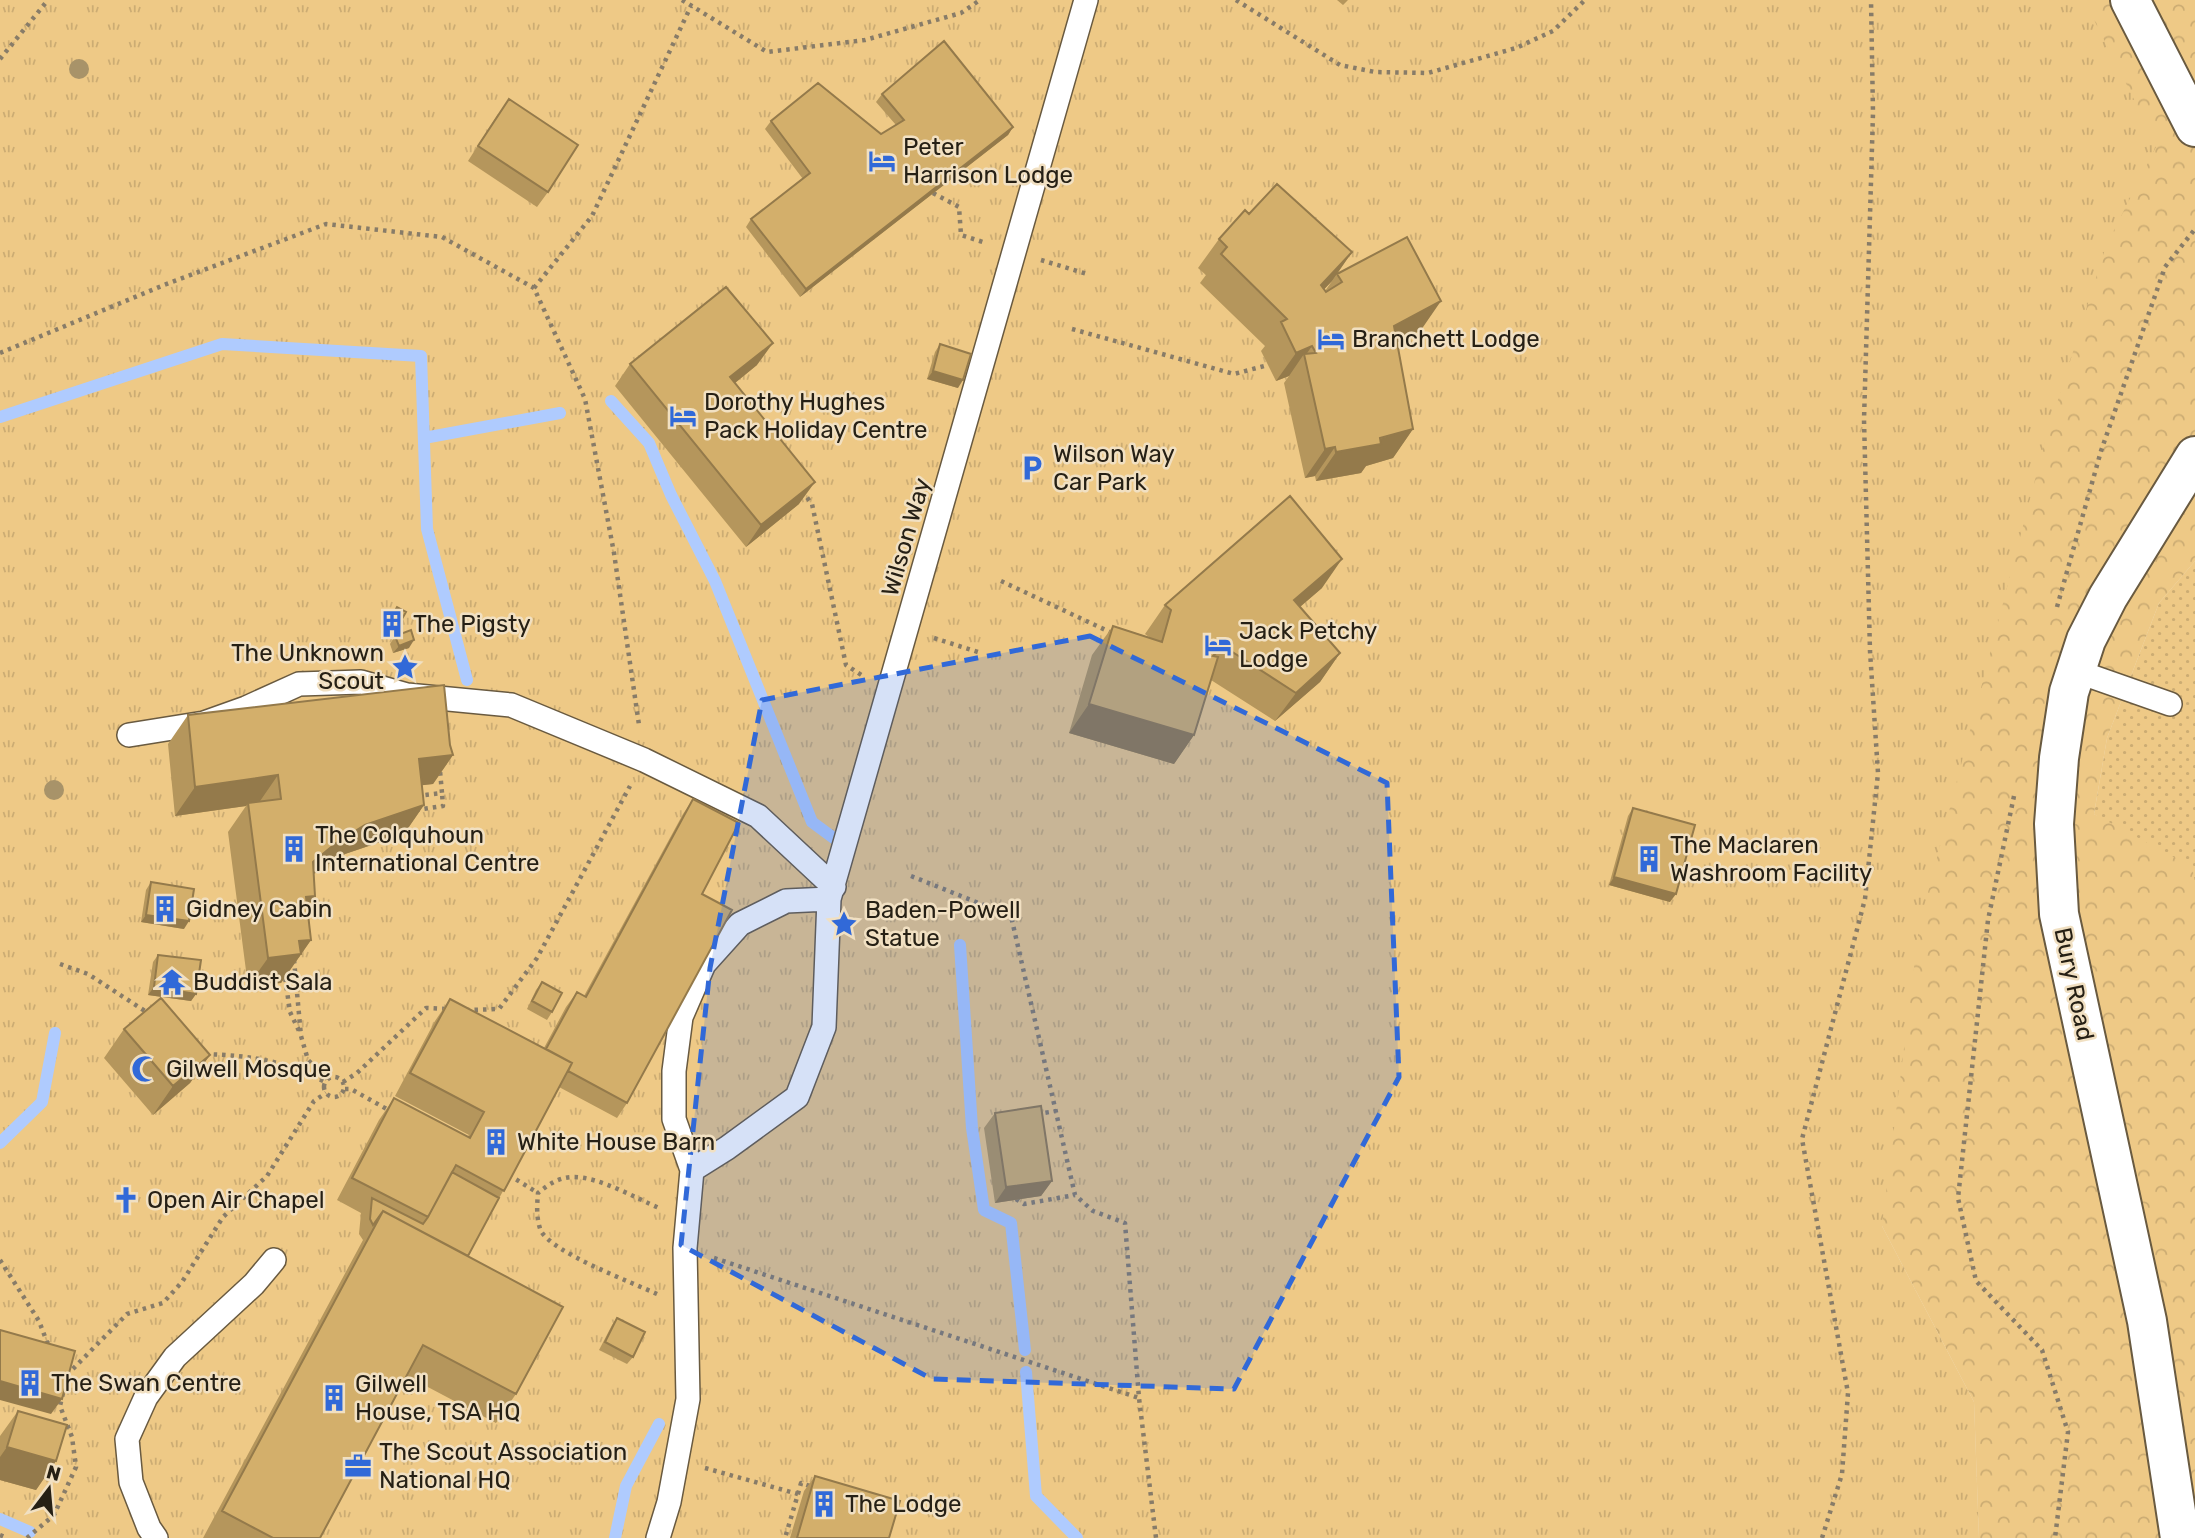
<svg xmlns="http://www.w3.org/2000/svg" width="2195" height="1538" font-family="Rubik,sans-serif">
<style>
.grass{fill:url(#grass-dots)}
.forest{fill:url(#forest-crowns)}
.park{fill:url(#park-tufts)}
.lines{fill:none;stroke-linecap:round;stroke-linejoin:round}
.stream{stroke:#afcbfe;stroke-width:12}
.service-casing{stroke:#695a40;stroke-width:26}
.tertiary-casing{stroke:#695a40;stroke-width:42}
.path{stroke:#887c68;stroke-width:4.5;stroke-dasharray:3.5 5;stroke-linecap:butt}
.service{stroke:#fff;stroke-width:23}
.tertiary{stroke:#fff;stroke-width:38}
.tree{fill:#a89369}
.wall{fill:#b5965c}
.shaded-wall{fill:#947a4b}
.building{fill:#d3af6b;stroke:#947a4b;stroke-width:2}
.marked{fill:#3169d8;fill-opacity:0.2;stroke:#3169d8;stroke-width:5;stroke-dasharray:14 9;stroke-linejoin:round}
.labels{text-anchor:middle;stroke-width:5;stroke-linejoin:round;paint-order:stroke}
.poi-label{font-size:24px;fill:#262015;stroke:#f1e0c2;text-anchor:start}
.street-label{font-size:24px;fill:#262015;stroke:#f1e0c2}
</style>
<defs>
<pattern id="grass-dots" width="8" height="8" patternUnits="userSpaceOnUse" patternTransform="scale(1.75)"><rect width="8" height="8" fill="#eec986"/><path d="M2 2h.1M6 6h.1" fill="none" stroke="#ccac73" stroke-width="1.8" stroke-linecap="round"/></pattern>
<pattern id="forest-crowns" width="20" height="18" patternUnits="userSpaceOnUse" patternTransform="scale(1.75)"><rect width="20" height="18" fill="#eec986"/><path d="M2 6a3 3 0 1 1 6 0M12 15a3 3 0 1 1 6 0" fill="none" stroke="#ccac73"/></pattern>
<pattern id="park-tufts" width="24" height="20" patternUnits="userSpaceOnUse" patternTransform="scale(1.75)"><rect width="24" height="20" fill="#eec986"/><path d="M3 7l-1-3M5 7V3M7 7l1-3M15 17l-1-3M17 17v-4M19 17l1-3" fill="none" stroke="#ccac73"/></pattern>
</defs>
<rect width="100%" height="100%" fill="#f1e0c2"/>
<path class="grass" d="M2195,561v322l-101,-69 13,-76 52,-135z"/>
<path class="forest" d="M1888,0h307v561l-36,42 -52,135 -13,76 98,53 3,15v656h-216l-5,-136 -92,-176z"/>
<path class="park" d="M0,0h2084l73,145 -51,101 -62,199 -125,482 -37,299 92,176 5,136h-1979z"/>
<g class="lines">
<path class="stream" d="M611,401l38,42 22,52 44,86 97,241 23,17
M0,417l222,-73 199,12 6,173 40,151
M424,438l136,-25
M960,945l12,183 12,82 27,13 14,127
M0,1143l42,-41 13,-69
M1026,1372l10,124 41,42
M0,1519l30,13
M615,1538l11,-52 33,-62"/>
<defs>
<path id="service" d="M2076,671l94,33
M129,735l75,-12 42,-15 53,-24 62,-2 46,13 104,10 133,55 114,56 76,71
M692,1170l-18,-51v-48l7,-54 23,-53 36,-40 46,-23 43,-2
M156,1538l-7,-10 -18,-46 -4,-43 19,-42 29,-40 79,-73 20,-24
M658,1538l11,-36 19,-103 -3,-151 7,-78 35,-22 70,-51 27,-70 5,-128 257,-899"/>
<path id="tertiary" d="M2130,0l65,127
M2180,1538l-33,-217 -88,-407 -5,-90 5,-66 10,-66 17,-52 22,-43 87,-141"/>
</defs>
<use href="#service" class="service-casing"/>
<use href="#tertiary" class="tertiary-casing"/>
<path class="path" d="M682,0l85,52 98,-12 96,-27 19,-13
M1236,0l104,65 35,7 53,1 88,-25 37,-17 32,-31
M0,59l48,-59
M933,193l26,14 2,28 25,8
M1041,260l46,14
M534,288l58,-72 99,-210
M1072,329l162,45 34,-9
M0,353l164,-68 162,-61 116,13 92,51 51,111 29,154 25,172
M802,491l10,13 34,161 17,11
M1001,581l111,52
M2057,607l44,-156 64,-184 30,-38
M934,638l47,15
M417,796l25,-3 -2,-22
M2014,796l-26,124 -30,278 18,83 66,69 26,82 -13,106
M416,810l27,-4 -1,-13
M911,876l100,40 64,279 18,16 32,12 14,175 17,140
M294,960l7,76 7,24 19,19
M60,964l28,10 60,39
M284,970l6,42 10,21
M466,1010l33,-1 38,-51 93,-172
M205,1054c48,2 77,6 120,28
M324 1087a10 10 0 1 1 20 0a10 10 0 1 1-20 0Z
M343,1082l14,-9 69,-65 21,1
M345,1089h6l41,23
M1037,1114l19,-3
M509,1175l29,18
M1016,1199l8,5 51,-9
M714,1258l425,140
M0,1260l39,61 8,21 6,6
M657,1294c-26,-12 -104,-41 -116,-63 -5,-12 -4,-26 -3,-38 11,-9 21,-16 36,-16 25,0 62,21 85,31
M67,1375l60,-61 36,-11 19,-21 41,-65 44,-41 47,-75 12,-8
M705,1468l93,26 -13,44
M798,1494l3,-11 12,4
M0,1535l7,3
M27,1538l27,-23 22,-48 -4,-30 -12,-31 3,-13
M1822,1538l20,-64 6,-81 -46,-254 63,-240 13,-126 -8,-122 -6,-231 9,-307 -2,-113"/>
<use href="#service" class="service"/>
<use href="#tertiary" class="tertiary"/>
</g>
<g class="tree">
<circle cx="79" cy="69" r="10"/>
<circle cx="54" cy="790" r="10"/>
</g>
<path class="wall" d="M1337,0h11l-5,5z
M882,94l131,33 -5,8 -208,162 -54,-70 5,-8 52,-40 -38,-50 6,-8 110,13 15,-9 -20,-23z
M498,114l50,78 -11,15 -69,-46z
M1249,214l103,38 -20,29 -8,8 1,2 12,-17 84,56 -24,13 16,86 -20,29 -27,8 -5,7 -45,8 -1,-5 -10,2 -21,-95 5,-7 -13,5 -15,-30 4,-5 -65,-63 6,-8 -8,-7 21,-29z
M940,344l18,44 -31,-9 8,-27z
M630,364l127,1 -22,18 64,121 -53,43 -131,-161z
M1322,588l-22,19 40,46 -20,29 -45,39 -64,-41 -17,55 -20,29 -105,-31 23,-78 21,-29 36,11 -4,-3 20,-29z
M397,607l1,19 -5,8 -9,-5z
M395,636l14,12 -16,5 -3,-9z
M188,715l262,30 3,10 -20,29 -11,1 2,20 -20,29 -59,20 -31,20 -6,33 3,33 -30,43 -33,3 -20,-154 18,-26 -71,10 -7,-72z
M693,799l9,95 -75,209 -10,15 -58,-31 -91,169 48,138 -20,29 -89,-47 -87,162h-117l160,-298 -4,-6 2,-21 -24,-13 42,-80 15,-22 73,39 2,-2 -74,-39 40,-75 15,-22 94,49 22,-41 11,-15 7,4 99,-182z
M1633,808l37,94 -61,-17 19,-69z
M151,882l33,47 -43,-7 5,-32z
M158,955l38,39 -5,7 -43,-6 5,-33z
M542,982l10,30 -5,8 -20,-11 9,-19z
M124,1029l86,26 -20,28 -37,32 -49,-57z
M995,1113l57,68 -11,15 -46,7 -11,-75z
M617,1318l16,39 -6,7 -28,-14 13,-25z
M18,1411l38,50 -20,29 -36,-10v-44z
M815,1476l74,62h-99l14,-47z"/>
<path class="shaded-wall" d="M1013,127l-5,8 -208,162 6,-8z
M1352,252l-20,29 -31,33 20,-29z
M1441,301l-20,29 -47,25 20,-29z
M773,343l-16,22 -43,35 16,-23z
M1312,346l-7,10 -1,-2 -15,22 -13,5 20,-28z
M933,371l30,9 -5,8 -31,-9z
M1413,429l-20,29 -27,8 -5,7 -45,8 20,-29z
M1335,447l-20,29 -10,2 20,-29z
M815,482l-16,22 -53,43 15,-22z
M1342,559l-20,29 -48,41 20,-29z
M414,640l-5,8 -16,5 6,-7z
M1340,653l-20,29 -45,39 21,-28z
M1089,704l105,31 -20,29 -105,-31z
M453,755l-20,29 -35,4 21,-29z
M278,775l-20,29 -10,-1 -2,3 -71,10 20,-29z
M424,805l-20,29 -59,20 -29,18 -23,19 20,-29 23,-19 29,-18z
M1614,877l62,17 -6,8 -61,-17z
M315,896l-20,29 11,-28z
M146,915l43,6 -5,8 -43,-7z
M311,940l-30,43 -33,3 20,-28 31,-17z
M154,987l42,7 -5,7 -43,-6z
M210,1055l-20,28 -37,32 20,-29z
M1052,1181l-11,15 -46,7 11,-16z
M0,1381l62,18 -11,15 -51,-14z
M7,1447l49,14 -20,29 -36,-10v-23z"/>
<path class="building" d="M944,41l69,86 -207,162 -55,-70 59,-46 -39,-52 47,-38 63,51 23,-14 -22,-26z
M509,99l69,46 -30,47 -70,-46z
M1277,184l75,68 -31,33 5,7 16,-10 -5,-8 70,-37 34,64 -47,25 19,103 -33,9 1,6 -45,8 -1,-5 -10,2 -21,-95 12,-1 -4,-7 -16,7 -15,-31 6,-3 -66,-65 6,-7 -8,-8 26,-29 4,4z
M726,287l47,56 -43,34 85,105 -54,43 -131,-161z
M940,344l31,10 -8,26 -30,-9z
M1290,496l52,63 -48,41 46,53 -44,40 -73,-47 -10,10 5,1 -24,78 -105,-31 24,-78 49,16 9,-32 -6,-5z
M397,607l9,5 -8,14 -9,-4z
M411,630l3,10 -15,6 -4,-10z
M444,685l6,60 3,10 -34,4 5,46 -59,20 -29,18 -23,19 2,34 -9,1 5,43 -12,1 2,13 -33,4 -20,-155 33,-4 -3,-24 -83,12 -7,-72z
M693,799l46,24 -37,71 30,16 -105,193 -59,-32 4,-8 -26,-14 31,-57 9,5z
M1633,808l62,17 -19,69 -62,-17z
M151,882l43,7 -5,32 -43,-6z
M158,955l43,5 -5,34 -42,-7z
M542,982l20,11 -10,19 -20,-11z
M161,998l49,57 -37,31 -49,-57z
M450,999l122,64 -68,128 -48,-26 -28,52 -76,-39 42,-80 76,40 14,-26 -74,-39z
M1041,1106l11,75 -46,6 -11,-74z
M452,1172l47,26 -31,58 -85,-45 -10,14 -3,-6 2,-21 51,26 5,-7z
M383,1211l180,96 -47,87 -93,-49 -103,193h-47l-51,-27z
M617,1318l28,14 -12,25 -28,-15z
M0,1330l75,21 -13,48 -62,-18z
M18,1411l49,14 -11,36 -49,-14z
M815,1476l85,25 -11,37h-92z"/>
<path class="marked" d="M1090,636l297,147 12,294 -165,312 -302,-10 -251,-134 29,-277 52,-268z"/>
<defs>
<symbol id="hotel-bare" viewBox="-9 -9 18 18"><path d="M-6-4.5h1.5V1H6V5H4.5V3h-9V5H-6ZM-4 0a1.8 1.8 0 1 1 3.6 0ZM.5 0V-2.5h3Q6-2.5 6 0Z" fill="#3169d8" stroke="#f1e0c2" stroke-width="2.5" paint-order="stroke"/></symbol>
<symbol id="parking-bare" viewBox="-9 -9 18 18"><path d="M-3.5-5.5H1a3.5 3.5 0 0 1 0 7H-1V5.5H-3.5ZM-1-3.4V-.6H.8a1.4 1.4 0 0 0 0-2.8Z" fill="#3169d8" stroke="#f1e0c2" stroke-width="2.5" paint-order="stroke"/></symbol>
<symbol id="building-bare" viewBox="-9 -9 18 18"><path d="M-4-6H4V6H1V3H-1V6H-4ZM-2.5-4.3h1.7v1.8h-1.7ZM.8-4.3h1.7v1.8H.8ZM-2.5-1h1.7V.8h-1.7ZM.8-1h1.7V.8H.8Z" fill="#3169d8" stroke="#f1e0c2" stroke-width="2.5" paint-order="stroke"/></symbol>
<symbol id="sight-bare" viewBox="-9 -9 18 18"><path d="M0-6L1.8-2.2L6-1.7L2.9 1.2L3.7 5.4L0 3.3L-3.7 5.4L-2.9 1.2L-6-1.7L-1.8-2.2Z" fill="#3169d8" stroke="#f1e0c2" stroke-width="2.5" paint-order="stroke"/></symbol>
<symbol id="temple-bare" viewBox="-9 -9 18 18"><path d="M0-6L5-2H3V0L6.5 2.5H4V6H1.5V3h-3V6H-4V2.5H-6.5L-3 0V-2H-5Z" fill="#3169d8" stroke="#f1e0c2" stroke-width="2.5" paint-order="stroke"/></symbol>
<symbol id="mosque-bare" viewBox="-9 -9 18 18"><path d="M3.5-4.9A6 6 0 1 0 3.5 4.9A5 5 0 1 1 3.5-4.9Z" fill="#3169d8" stroke="#f1e0c2" stroke-width="2.5" paint-order="stroke"/></symbol>
<symbol id="church-bare" viewBox="-9 -9 18 18"><path d="M-1.2-6h2.4v3.5h3.3v2.4h-3.3V6h-2.4V-.1h-3.3v-2.4h3.3Z" fill="#3169d8" stroke="#f1e0c2" stroke-width="2.5" paint-order="stroke"/></symbol>
<symbol id="office-bare" viewBox="-9 -9 18 18"><path d="M-6-3h4V-5.5h4V-3h4V5H-6ZM-1-4.5V-3h2v-1.5ZM-6 0V1H6V0Z" fill="#3169d8" stroke="#f1e0c2" stroke-width="2.5" paint-order="stroke"/></symbol>
</defs>
<g fill-rule="evenodd">
<use href="#hotel-bare" x="863" y="142" width="38" height="38"/>
<use href="#hotel-bare" x="1312" y="320" width="38" height="38"/>
<use href="#hotel-bare" x="664" y="397" width="38" height="38"/>
<use href="#parking-bare" x="1013" y="449" width="38" height="38"/>
<use href="#building-bare" x="373" y="605" width="38" height="38"/>
<use href="#hotel-bare" x="1199" y="626" width="38" height="38"/>
<use href="#sight-bare" x="386" y="648" width="38" height="38"/>
<use href="#building-bare" x="275" y="830" width="38" height="38"/>
<use href="#building-bare" x="1630" y="840" width="38" height="38"/>
<use href="#building-bare" x="146" y="890" width="38" height="38"/>
<use href="#sight-bare" x="825" y="905" width="38" height="38"/>
<use href="#temple-bare" x="153" y="963" width="38" height="38"/>
<use href="#mosque-bare" x="126" y="1050" width="38" height="38"/>
<use href="#building-bare" x="477" y="1123" width="38" height="38"/>
<use href="#church-bare" x="107" y="1181" width="38" height="38"/>
<use href="#building-bare" x="11" y="1364" width="38" height="38"/>
<use href="#building-bare" x="315" y="1379" width="38" height="38"/>
<use href="#office-bare" x="339" y="1447" width="38" height="38"/>
<use href="#building-bare" x="805" y="1485" width="38" height="38"/>
</g>
<g class="labels">
<g class="poi-label">
<text x="903" y="155">Peter<tspan x="903" dy="28">Harrison Lodge</tspan></text>
<text x="1352" y="347">Branchett Lodge</text>
<text x="704" y="410">Dorothy Hughes<tspan x="704" dy="28">Pack Holiday Centre</tspan></text>
<text x="1053" y="462">Wilson Way<tspan x="1053" dy="28">Car Park</tspan></text>
<text x="413" y="632">The Pigsty</text>
<text x="1239" y="639">Jack Petchy<tspan x="1239" dy="28">Lodge</tspan></text>
<text x="384" y="661" text-anchor="end">The Unknown<tspan x="384" dy="28">Scout</tspan></text>
<text x="315" y="843">The Colquhoun<tspan x="315" dy="28">International Centre</tspan></text>
<text x="1670" y="853">The Maclaren<tspan x="1670" dy="28">Washroom Facility</tspan></text>
<text x="186" y="917">Gidney Cabin</text>
<text x="865" y="918">Baden-Powell<tspan x="865" dy="28">Statue</tspan></text>
<text x="193" y="990">Buddist Sala</text>
<text x="166" y="1077">Gilwell Mosque</text>
<text x="517" y="1150">White House Barn</text>
<text x="147" y="1208">Open Air Chapel</text>
<text x="51" y="1391">The Swan Centre</text>
<text x="355" y="1392">Gilwell<tspan x="355" dy="28">House, TSA HQ</tspan></text>
<text x="379" y="1460">The Scout Association<tspan x="379" dy="28">National HQ</tspan></text>
<text x="845" y="1512">The Lodge</text>
</g>
<g class="street-label">
<text transform="translate(906 537) rotate(-74)" y="8">Wilson Way</text>
<text transform="translate(2074 984) rotate(78)" y="8">Bury Road</text>
</g>
</g>
<g transform="translate(49 1489) rotate(16)" stroke="#f1e0c2" stroke-width="5" paint-order="stroke">
<path d="M0-5L12 26L0 18L-12 26Z" fill="#262015"/>
<text y="-10" font-size="19" font-weight="bold" text-anchor="middle" fill="#262015">N</text>
</g>
</svg>
